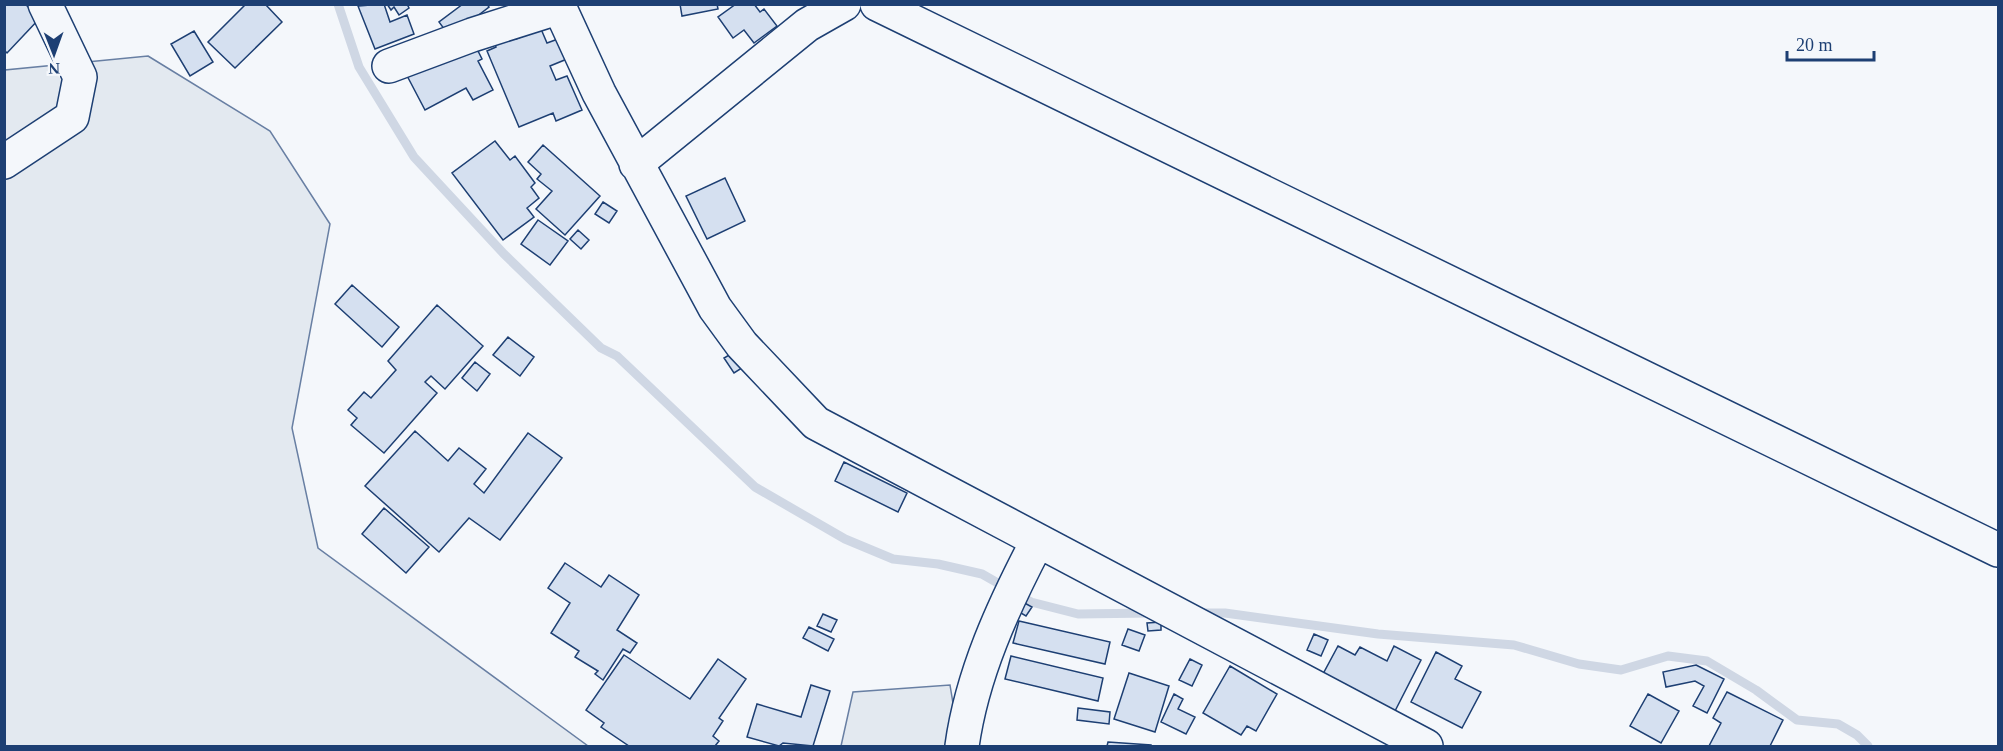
<svg xmlns="http://www.w3.org/2000/svg" width="2003" height="751" font-family="'Times New Roman',serif">
<style>
.green{fill:#e3e9f0;stroke:#687fa3;stroke-width:1.5}
.lines{fill:none;stroke-linecap:round;stroke-linejoin:round}
.stream{stroke:#cfd7e4;stroke-width:9}
.building{fill:#d5e0f0;stroke:#1d3f73;stroke-width:1.5}
.minor-casing{stroke:#1d3f73;stroke-width:36}
.minor{stroke:#f4f7fb;stroke-width:33}
</style>
<rect width="100%" height="100%" fill="#f4f7fb"/>
<path class="green" d="M148,56l122,75 60,93 -38,204 26,120 270,198h-583v-676z
M950,685l10,61h-119l12,-54z"/>
<g class="lines">
<path class="stream" d="M338,4l21,63 55,90 90,97 97,94 16,8 138,131 90,52 48,20 45,5 44,10 49,28 47,12 74,-1
M1198,613h27l153,21 136,11 65,19 42,6 47,-14 39,5 49,29 41,30 41,4 19,11 11,11"/>
</g>
<path class="building" d="M4,4h21l15,14 -33,35 -3,-3z
M246,4h19l17,18 -47,46 -27,-26z
M384,4l6,18 17,-7 7,19 -39,15 -17,-43z
M387,4h20l2,4 -10,7 -5,-8 -3,3z
M463,4h24l2,3 -39,30 -11,-15z
M680,4h37l1,5 -36,7z
M736,4h18l6,8 4,-3 13,17 -23,17 -10,-13 -11,8 -15,-21z
M541,29l6,14 11,-4 9,20 -17,7 6,14 11,-4 15,34 -26,11 -3,-8 -34,14 -32,-76 9,-4 -2,-6 20,-8 2,6z
M194,31l19,31 -23,14 -19,-32z
M474,43l8,16 -4,2 15,29 -20,10 -7,-12 -41,22 -21,-40z
M495,141l15,19 5,-4 20,27 -4,4 8,11 -12,10 7,9 -31,23 -51,-67z
M543,145l57,51 -35,39 -29,-26 16,-18 -15,-12 4,-5 -13,-12z
M725,178l20,43 -38,18 -21,-43z
M603,202l14,9 -8,12 -14,-9z
M538,220l30,21 -18,24 -29,-21z
M578,230l11,10 -8,9 -11,-10z
M352,285l47,42 -17,20 -47,-43z
M437,305l46,41 -38,43 -14,-13 -6,6 12,11 -53,60 -33,-28 6,-7 -9,-8 16,-18 7,6 25,-28 -8,-9z
M508,337l26,20 -14,19 -27,-21z
M736,351l9,15 -11,7 -10,-15z
M475,362l15,12 -13,17 -15,-13z
M415,431l33,30 11,-13 27,21 -12,15 10,9 44,-60 34,25 -62,82 -31,-22 -30,34 -74,-66z
M844,462l63,31 -9,19 -63,-31z
M384,508l45,39 -23,26 -44,-39z
M565,563l36,24 8,-12 30,20 -22,35 20,13 -7,10 -7,-4 -20,31 -8,-6 3,-3 -23,-14 4,-6 -28,-18 19,-30 -22,-15z
M1019,600l13,7 -6,9 -12,-7z
M823,614l14,6 -6,12 -14,-6z
M1019,621l91,21 -5,22 -92,-21z
M1161,622v8l-13,1 -1,-8z
M809,627l25,12 -6,12 -25,-13z
M1128,629l17,6 -6,16 -17,-6z
M1314,634l14,6 -7,16 -14,-6z
M1338,646l17,9 5,-8 27,14 7,-15 27,14 -26,51 -72,-37z
M1436,652l26,14 -7,13 26,13 -19,36 -51,-26z
M624,655l66,44 28,-40 28,20 -27,39 4,3 -10,15 6,5 -4,5h-86l-28,-19 3,-4 -18,-13z
M1011,656l92,22 -5,23 -93,-22z
M1190,659l12,6 -10,21 -13,-6z
M1696,665l28,14 -17,34 -14,-7 11,-20 -9,-5 -29,6 -3,-15z
M1230,666l47,28 -21,37 -9,-5 -6,9 -38,-22z
M1129,673l40,13 -14,46 -41,-13z
M811,685l19,6 -17,55 -30,-3 -4,3 -32,-9 10,-33 44,13z
M1727,692l56,28 -13,26h-61l12,-23 -8,-5z
M1174,694l9,5 -5,10 17,8 -9,17 -25,-12z
M1648,694l31,17 -18,32 -31,-17z
M1078,708l32,4 -1,12 -32,-4z
M1108,742l43,3v1h-44z"/>
<g class="lines">
<defs>
<path id="minor" d="M558,4l41,89 116,215 27,37 74,78 610,323
M877,4l1121,546
M389,66l83,-31 88,-28
M4,162l68,-45 8,-40 -35,-73
M636,164l171,-139 37,-21
M962,746c10,-72 41,-139 75,-204"/>
</defs>
<use href="#minor" class="minor-casing"/>
<use href="#minor" class="minor"/>
</g>
<rect width="2003" height="751" fill="none" stroke="#1d3f73" stroke-width="12"/>
<g transform="translate(54 54) rotate(179)" stroke="#f4f7fb" stroke-width="4.5" paint-order="stroke">
<path d="M0-4.5L10 22L0 15L-10 22Z" fill="#1d3f73"/>
<text y="-9" font-size="16" font-weight="bold" text-anchor="middle" fill="#1d3f73">N</text>
</g>
<path d="M1787 51v9h87v-9" fill="none" stroke="#1d3f73" stroke-width="3"/>
<text x="1796" y="51" font-size="18" fill="#1d3f73" stroke="#f4f7fb" stroke-width="4.5" paint-order="stroke">20 m</text>
</svg>
